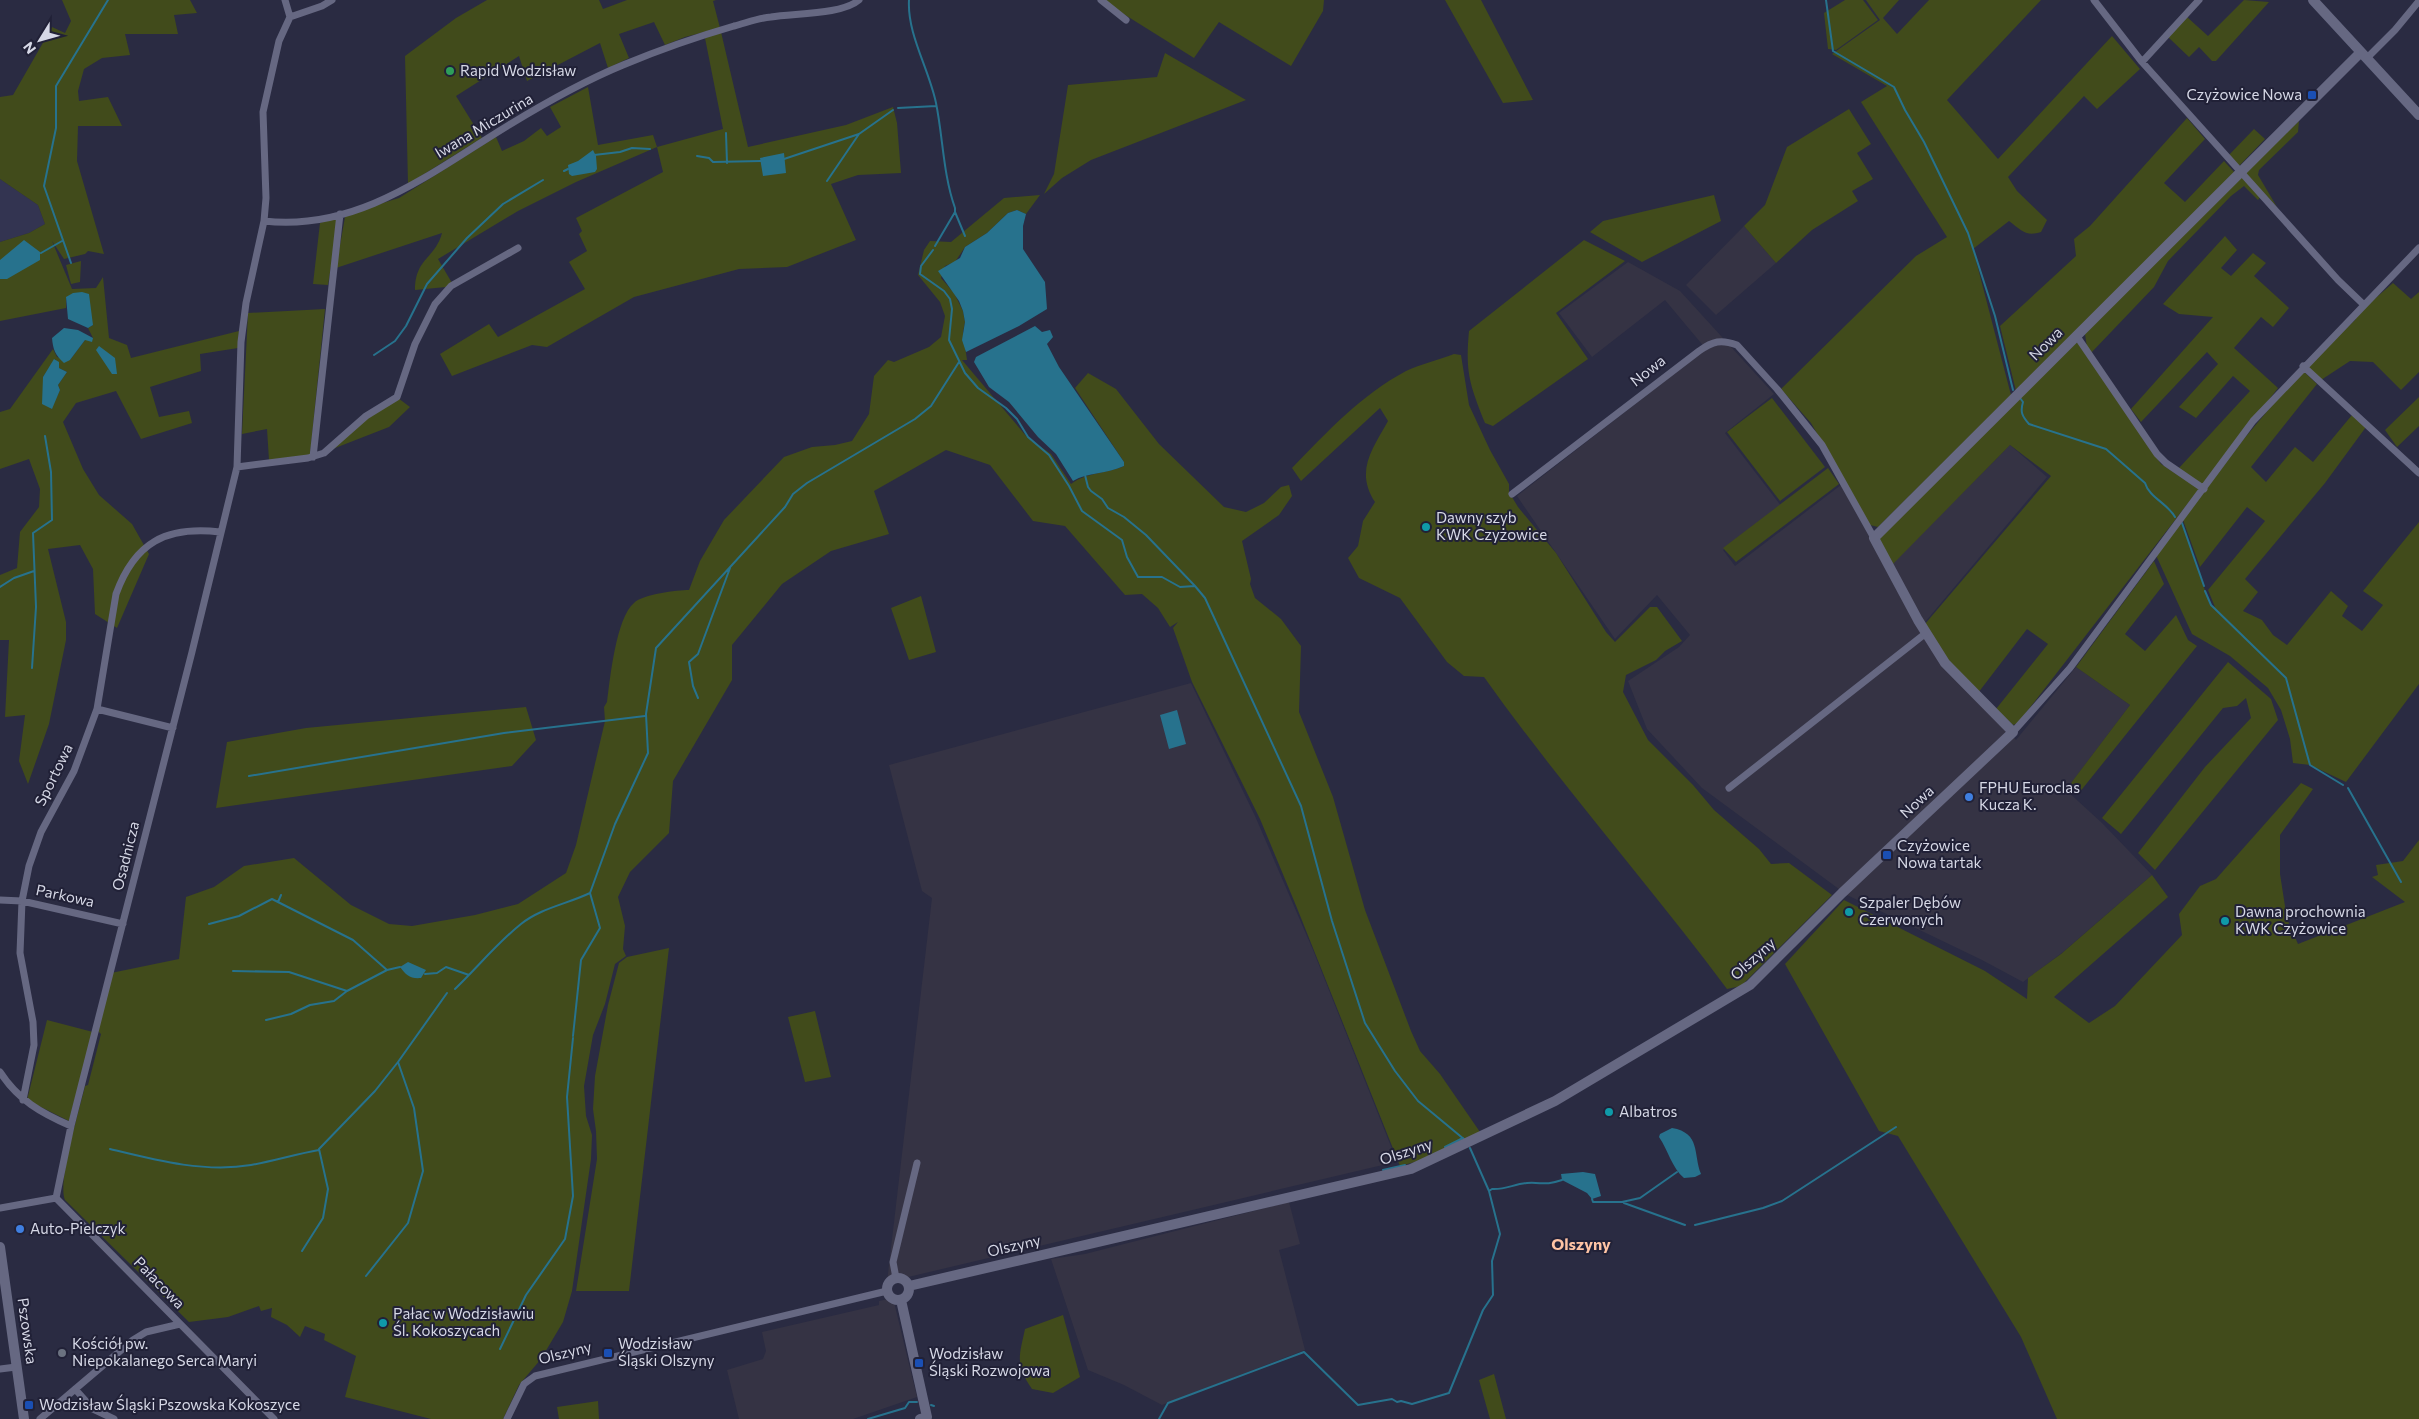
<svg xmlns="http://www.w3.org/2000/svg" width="2419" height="1419" font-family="Commissioner,sans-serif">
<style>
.built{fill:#333451}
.industrial{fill:#353344}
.green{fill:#414b1b;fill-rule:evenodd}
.water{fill:#27728d}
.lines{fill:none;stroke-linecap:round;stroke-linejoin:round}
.stream{stroke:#27728d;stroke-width:2}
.street{stroke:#666882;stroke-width:7}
.secondary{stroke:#666882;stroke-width:10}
.leisure-dot{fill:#2e9e5b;stroke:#212137;stroke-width:2}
.transit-dot{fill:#1a4fb4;stroke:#212137;stroke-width:2}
.culture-dot{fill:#0f9aa8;stroke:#212137;stroke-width:2}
.shop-dot{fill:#3f7fe0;stroke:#212137;stroke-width:2}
.worship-dot{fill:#6b7280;stroke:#212137;stroke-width:2}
.labels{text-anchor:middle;stroke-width:4;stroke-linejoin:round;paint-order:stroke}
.poi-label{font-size:15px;fill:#d6d8e6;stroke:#212137;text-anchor:start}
.street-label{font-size:15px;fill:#d6d8e6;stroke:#212137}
.neighbourhood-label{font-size:16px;font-weight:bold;fill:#fec3a4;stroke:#212137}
</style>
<rect width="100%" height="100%" fill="#2a2b42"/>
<path class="built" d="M0,179l38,26 7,19 -16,9 -29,9z"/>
<path class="industrial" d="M1744,226l32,37 -60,52 -30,-30z
M1628,262l52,29 94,103 -49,39 57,74 -59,43 12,16 106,-81 46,84 123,-124 37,32 -127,151 96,112 60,-73 54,38 -64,85 36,33 50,52 -89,77 -40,30 -41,-22 -135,-65 -145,-107 -55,-59 -19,-48 51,-34 11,-12 -33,-40 -42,44 -98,-143 189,-147 -41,-49 -73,57 -33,-44z
M1191,683l64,133 58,134 81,204 -7,10 -500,118 45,-384 -10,-7 -33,-126z
M1289,1202l11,42 -21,6 26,100 -143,55 -38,-20 -36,-15 -37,-111 34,-5z
M893,1298l24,99 -64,22h-114l-12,-49 36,-11 3,-8 -4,-19 117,-27v-4z"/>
<path class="green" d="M62,0h128l7,13 -23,2 4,19h-53l5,21 -28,3 -18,11 -6,22 1,10 29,-4 14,29h-44l-1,35 27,93 -16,-3 -3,3 -21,5 -12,-18 20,48 24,-1 7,-11 6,61 18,7 4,13 108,-27 -1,17 -38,6 1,17 -51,16 9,30 30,-6 3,12 -51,16 -25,-48 -40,12 -13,19 20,47 16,26 33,29 17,30 -32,74 -22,-14 -2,-45 -13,-24 -32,4 18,73v18l-17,84 -21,60 -9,-23 6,-46 -20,2 4,-77h-9v-65l17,-7 3,-36 19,-25 1,-18 -11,-30 -29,10v-57l10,-3 43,-60 4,8 13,3 15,-20 8,-2 -5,-10 5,-3 -27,-28v11l-66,13v-79l29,-9 16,-9 -7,-19 -38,-26v-82l13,-2 39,-68 13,6 6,-12zM55,359l4,9 8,4 -9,13 2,5 -9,19 -8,-32z
M487,0h112l4,9 24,-9h89l-3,1 7,27 -35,9 -20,8 -11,-23 -35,12 10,24 -21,10 -8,-25 -73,38 -8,-25 -63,40 26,42 -74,46 -3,-128 51,-38z
M1105,0h219l-1,11 -32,55 -72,-44 -25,36 -80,-50z
M1445,0h36l52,100 -30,3z
M1845,0h18l15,20 -42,30 -8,-1 -4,-36z
M1866,0h33l-16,18 14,16 32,-34h112l-94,100 51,59 114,-123 28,33 -43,40 -13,-13 -76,81 9,14 30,29 -6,12c-15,5 -20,-2 -32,-11l-36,28 38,146 -133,132 -8,-2 -59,-102 -30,-34 135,-133 31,-19 -86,-135 26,-16 -55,-32 48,-34z
M2244,0l25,2 -53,59h-4l-13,-14 -10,10 -21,-20 19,-20 21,19z
M721,32l27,115 98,-22 47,-18 4,16 4,50 -43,2 -27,9 25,56 -69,27 -48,2 -105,28 -87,50 -15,-2 -80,31 -12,-22 49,-30 9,13 87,-48 -16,-27 18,-11 -8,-17 3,-3 -6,-13 87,-46 -6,-25 -81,35 -58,29 -80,48 14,24 -6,4 -31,3c0,-32 20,-31 27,-57l-106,35 9,-51 2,-3 52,-16 97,-61 6,14 22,-10 17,-13 6,8 14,-9 -11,-20 38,-20 10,58 55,-10 4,12 66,-18 -18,-91z
M1165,53l81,47 -155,60 -29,18 -18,16 10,-20 14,-89 89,-8z
M1849,109l22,35 -14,9 16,26 -21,12 6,10 -46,29 -36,33 -32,-37 21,-21 22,-58z
M2187,118l18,21 -41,44 21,19 39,-41 11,12 -219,218 -16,-65 76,-70 -2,-17 16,-13z
M2299,121l-1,11 -39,38 -1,5 19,32 -33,-35z
M2254,129l11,10 -26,27 -10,-11z
M2240,176l21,20 -3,4 -14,-14 -13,10 -63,65 -14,26 -63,66 -4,-6 -2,-13z
M1040,195l-14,19 -9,-4 -9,3 -21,20 -22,14 -10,15 -10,4 -4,12 13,15 9,18 2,11 -2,10 4,28h-5l65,77 24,17 20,30c16,-12 35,-10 53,-18v-4l-49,-74 13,-15 28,16 43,55 65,63 22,5 18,-9 17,-16 8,-2 3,11 -13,19 -37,26 9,38 -1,5 5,14 26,21 20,27 -2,66 34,85 32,113 46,121 9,20 20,23 40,58 -58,28 -22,6 -103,-258 -37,-89 -68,-137 -19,-54 5,-6 -8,5 -12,-19 -16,-14 -17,1 -60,-69 -32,-5 -43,-56 -44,-15 -72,41 15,43 -58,17 -49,33 -50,61v35l-59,101 -4,52 -39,39 -12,25 7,29 -2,23 3,7 -11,8 -10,40 -12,31 -9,51 2,30 6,19 -1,24 -19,132 -9,31 -22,37 -22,26 -16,34h-72l-86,-22 11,-41 -32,-16 1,-6 -20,-8 -5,11 -13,-12 -16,-8 1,-9 -11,3 -2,-5 -31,11 -39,5 -124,-122c-8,-17 15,-92 20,-114l3,-1 13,-51 -3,-3 13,-58 68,-14 7,-62 28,-10 30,-21 50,-8 57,47 38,19 23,2 63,-11 43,-11 48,-31 10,-28 29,-124 -1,-14 3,-5c3,-23 9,-84 27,-99 9,-9 43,-13 55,-13l11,-29 24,-41 60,-63 28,-10 23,-2 17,-4 17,-27 5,-38 14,-16 6,2 35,-15 12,-10 4,-21 -5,-14 -22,-27 6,-25 6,-9 21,1 53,-44z
M1714,195l7,26 -79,41 -52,-30 13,-11z
M335,218l3,3 -10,64 -15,-1 7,-61z
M2225,236l12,14 -16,18 10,8 22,-23 13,10 -12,13 35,32 -16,19 -12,-10 -27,31 44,40 -75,97 -24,-17 71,-77 -17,-15 -37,42 -17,-11 39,-43 -11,-12 -66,70 -10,-13 82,-92 -34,-3 -16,-10z
M1584,240l41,21 -69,52 32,46 -95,67 -8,-3c-15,-38 -20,-50 -16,-92z
M81,261l-1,21 -9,2 -5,-19z
M2393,283l18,16 8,-7v80l-18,18 -28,-28 -23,-1 -29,19 -14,-14 49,-47 -1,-3z
M325,309l-15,146 -41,5 -2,-31 -25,5 6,-121z
M2077,342l84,122 38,25 -181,234 -5,2 -17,-16 52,-65 -21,-15 -49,64 -31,-32 -22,-37 126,-148 -41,-31 -117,119 -13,-22v-7z
M1454,354l7,1 8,50 21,45 19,34v8l9,15 38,46 50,79 9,10 35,-35h7l25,34 -17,10 -9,9 -30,15 -3,17 25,48 45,45 21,25 45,39 12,15 18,-1 43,32 -91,91 -14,3c-79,-106 -167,-205 -243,-312l-20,-1 -17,-14 -47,-64 -41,-20 -11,-20 10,-12 5,-25 12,-19c-20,-31 -3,-52 13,-81l-8,-13 -79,73 -9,-13c35,-36 69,-73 114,-97 15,-7 32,-11 48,-17z
M2302,370l15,14 -66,83 15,15 29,-35 18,15 39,-47 14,12 -41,56 -80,96 13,13 -15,19 19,9 11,15 14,10 44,-54 17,15 -6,10 20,15 21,-26 -20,-14 56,-69v162l-73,98 -36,-17 -17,-2 -3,-24 -9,-29 -13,-22 -38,-32 -38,-22 -37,-81 27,-30 28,82 5,2 -7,-17 57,-69 -18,-14 -47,60 -17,-47 60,-80z
M2419,397v29l-22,21 -12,-17z
M398,398l12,9 -21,20 -59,23 33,-29z
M1772,398l53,69 -45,34 -53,-69z
M1828,468l11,16 -103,78 -13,-14z
M2154,561l10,23 -39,50 20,17 31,-36 12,25 9,6 -118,147 -8,-10 59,-78 -54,-38z
M921,596l15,56 -27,8 -18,-52z
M2228,662l43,37 7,21 -123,150 -17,-17 67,-86 46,-49 -5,-20 -9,8 -14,2 -102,126 -19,-16z
M526,707l10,33 -24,26 -296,42 11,-66 79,-14z
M2301,783l12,6 -33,46v39l7,45 11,25 107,-42 -33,-25 6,-2 -2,-10 27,-4 16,-21v579h-362l-36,-82 -123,-201 -19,-5 -94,-167 59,-64 141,71 42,28 1,-21 33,-24 91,-79 16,22 -114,100 35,26 26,-17 67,-71 -3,-21 21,-28 16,-7z
M669,948l-40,343h-53l21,-132 -1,-28 -3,-22 2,-33 13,-71 11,-42 8,-6z
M815,1011l16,66 -26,5 -17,-65z
M47,1020l46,12 -24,89 -42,-21z
M1063,1315l17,62 -27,16 -21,-4c-17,-25 -13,-32 -7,-60z
M1494,1374l12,45h-16l-11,-39z
M598,1401l1,18h-40l-2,-12z"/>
<path class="water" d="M593,150l3,6 1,13 -2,3 -23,4 -3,-2 -1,-9 10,-4z
M784,153l2,20 -23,3 -3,-18z
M1017,210l9,4 -3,12v23l22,33 2,27 -28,17 -53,26 -4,-12 3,-18 -2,-11 -4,-10 -21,-30 22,-13 5,-11 22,-14 21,-20z
M24,240l16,12v8l-33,19h-7v-19z
M82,292l7,2 4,31 -5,3 -20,-9 -2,-22 7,-4z
M1035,326l7,6 8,-2 3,7 -6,7 12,23 65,95v4c-17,8 -36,6 -51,15l-17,-27 -18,-17 -29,-35 -20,-15 -15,-25 2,-5z
M64,328l14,2 15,8 -1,4 -7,-2 -15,20 -6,3c-9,-8 -11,-14 -12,-25z
M99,346l16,12 2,16h-5l-16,-24z
M54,359l5,3v6l8,4 -9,13 2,5 -8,19 -10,-5 1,-27z
M1177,710l9,34 -17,5 -9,-34z
M408,962l18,8 -5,8c-11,1 -15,-3 -21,-11z
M1672,1128c29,5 21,26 29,46l-6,3 -11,1c-12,-10 -16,-28 -25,-41l1,-3z
M1583,1172l12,2 6,22 -9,3 -5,-6 -25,-13 -1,-6z"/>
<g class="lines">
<path class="stream" d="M909,0c-2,34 20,69 27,103 7,34 7,71 19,105v4l-20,34
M1826,0l7,51 61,36 11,23 19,32 44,91 27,83 18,74
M898,108l38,-2
M726,133l1,30
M594,155l26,-3 12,-4 18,1
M697,156l12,2 4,4 48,-1
M784,159l75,-25 34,-24
M564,171l4,-2
M827,181l32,-47
M955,212l10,24
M933,250l-12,16 -1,8 24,17 6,8 2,10 -3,31 16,33 13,15 28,20 11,11 11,18 21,18 20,31 13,25 40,29 5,17 11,20h24l18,10 15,-1 10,12 96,208 31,115 33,102 30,48 23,30 47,39
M41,253l21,-12
M71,263l-27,-77 12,-58v-42l52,-86
M374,355l21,-14 11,-15 21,-42 40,-46 36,-34 40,-24
M2020,398l3,4c-3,10 -1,14 6,22l77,25 39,34c4,14 23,21 30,34
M1085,475l3,12 3,4 11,8 6,9 16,9 22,18 49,51
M2182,523l22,63
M0,587l14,-9 20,-7
M2205,591l6,14 75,73 24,87 33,20
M32,668l4,-61 -3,-74 19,-13 -1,-48 -6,-36
M698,698l-5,-12 -4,-24 9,-8 32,-86
M249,776l255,-43 141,-17
M2348,788l53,94
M278,902l3,-7
M209,924l30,-8 33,-17 81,41 34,30 13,-3
M233,971l56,1 58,19 40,-21
M425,974l12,-1 9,-6 23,8
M455,989c22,-21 42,-46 66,-65 20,-16 46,-20 69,-31
M266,1020l25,-6 19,-9 24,-4 13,-10
M573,1036l8,-76 19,-32 -10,-35 25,-69 33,-71 -2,-39 10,-66 129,-141 8,-13 14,-11 108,-64 16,-13 28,-44
M1445,1147l18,-9
M110,1149c45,11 94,24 141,16 23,-4 45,-11 68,-15
M1383,1170l22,-5
M1489,1191l3,-2c13,1 22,-5 35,-6 16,-1 17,3 35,-3
M1592,1199l1,3h29l18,-4 37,-26
M1624,1203l61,22
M1695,1225l68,-17 19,-7 114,-74
M302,1251l21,-33 5,-29 -9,-40 56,-58 23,-29
M366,1276l42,-53 15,-52 -9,-63 -16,-46 49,-69
M500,1349l26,-54 39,-56 8,-43 -6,-99 6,-59
M931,1405l3,1
M868,1419l37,-11 4,-6h8
M1159,1419l9,-16 136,-51 54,53 34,-6 5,3 4,-1 11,3 37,-11 34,-83 10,-15 -1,-34 8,-27 -11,-43 -19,-43"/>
<path class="street" d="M285,0l5,17
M1101,0l25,20
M2094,0l48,62 196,218 25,24
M290,17l32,-11 10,-6
M2366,59l29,-29 24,-29
M2142,62l57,-62
M264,221c95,11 169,-50 245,-96 36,-22 75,-44 114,-60 36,-15 73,-28 111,-39 12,-3 24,-8 37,-9 22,-4 71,-2 88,-17
M2076,335l81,119 9,9 38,26
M2303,366l116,107
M313,457l27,-243
M237,467l71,-9 16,-5 42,-37 31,-19 18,-53 20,-40 16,-18 67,-38
M1512,494l187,-143c14,-10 22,-12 38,-6l40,44 45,56 52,93
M97,709l76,19
M2013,732l57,-64 183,-247 166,-173
M1729,788l197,-155
M0,900l22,1 101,23
M0,1072c18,28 41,41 71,54
M23,1100l11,-55 -1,-23 -13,-69 2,-52 7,-35 12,-34 33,-61 23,-62 19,-115c19,-52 50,-68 104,-62
M56,1198l15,-72 121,-474 45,-185 4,-125 5,-39 18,-82 2,-23 -3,-86 16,-71 11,-24
M56,1198l218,221
M0,1208l56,-10
M896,1278l-3,-16 24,-99
M0,1369l16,-2
M75,1389l18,20 21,10
M40,1419l93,-79 13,-8 34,-8
M507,1419l17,-35 11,-8 352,-85"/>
<path class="secondary" d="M2313,0l106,115
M0,1247l24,172
M887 1289a11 11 0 1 1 22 0a11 11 0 1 1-22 0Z
M909,1286l502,-117 144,-68 195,-116 92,-92 171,-161 -68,-69 -27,-43 -44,-82 486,-485
M901,1300l26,117 -7,2"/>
</g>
<circle class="leisure-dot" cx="450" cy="71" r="5"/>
<g class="transit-dot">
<rect x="2307" y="90" width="10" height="10" rx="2.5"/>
<rect x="1882" y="850" width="10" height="10" rx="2.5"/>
<rect x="603" y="1348" width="10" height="10" rx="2.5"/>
<rect x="914" y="1358" width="10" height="10" rx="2.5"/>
<rect x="24" y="1400" width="10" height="10" rx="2.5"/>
</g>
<g class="culture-dot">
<circle cx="1426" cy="527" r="5"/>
<circle cx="1849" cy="912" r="5"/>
<circle cx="2225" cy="921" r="5"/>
<circle cx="1609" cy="1112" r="5"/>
<circle cx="383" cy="1323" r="5"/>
</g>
<g class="shop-dot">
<circle cx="1969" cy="797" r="5"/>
<circle cx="20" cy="1229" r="5"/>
</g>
<circle class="worship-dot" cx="62" cy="1353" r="5"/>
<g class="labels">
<g class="poi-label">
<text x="460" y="76">Rapid Wodzisław</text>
<text x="2302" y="100" text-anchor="end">Czyżowice Nowa</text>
<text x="1436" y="523">Dawny szyb<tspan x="1436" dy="17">KWK Czyżowice</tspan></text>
<text x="1979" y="793">FPHU Euroclas<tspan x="1979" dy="17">Kucza K.</tspan></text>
<text x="1897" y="851">Czyżowice<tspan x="1897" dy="17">Nowa tartak</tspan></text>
<text x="1859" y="908">Szpaler Dębów<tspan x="1859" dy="17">Czerwonych</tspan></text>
<text x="2235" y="917">Dawna prochownia<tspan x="2235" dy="17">KWK Czyżowice</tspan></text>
<text x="1619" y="1117">Albatros</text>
<text x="30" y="1234">Auto-Pielczyk</text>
<text x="393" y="1319">Pałac w Wodzisławiu<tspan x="393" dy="17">Śl. Kokoszycach</tspan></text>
<text x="72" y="1349">Kościół pw.<tspan x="72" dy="17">Niepokalanego Serca Maryi</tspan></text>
<text x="618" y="1349">Wodzisław<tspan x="618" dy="17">Śląski Olszyny</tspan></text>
<text x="929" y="1359">Wodzisław<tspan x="929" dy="17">Śląski Rozwojowa</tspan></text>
<text x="39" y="1410">Wodzisław Śląski Pszowska Kokoszyce</text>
</g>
<g class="street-label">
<text transform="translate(484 126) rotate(-31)" y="5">Iwana Miczurina</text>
<text transform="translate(2046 344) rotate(-45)" y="5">Nowa</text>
<text transform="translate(1648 371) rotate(-38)" y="5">Nowa</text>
<text transform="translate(54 775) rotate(-64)" y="5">Sportowa</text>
<text transform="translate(1917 802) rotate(-43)" y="5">Nowa</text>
<text transform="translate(126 856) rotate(-76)" y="5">Osadnicza</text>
<text transform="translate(65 896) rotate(12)" y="5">Parkowa</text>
<text transform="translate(1753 959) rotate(-42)" y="5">Olszyny</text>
<text transform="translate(1406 1152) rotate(-18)" y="5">Olszyny</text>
<text transform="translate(1014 1246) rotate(-13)" y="5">Olszyny</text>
<text transform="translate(159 1283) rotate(46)" y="5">Pałacowa</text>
<text transform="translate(27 1331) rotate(82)" y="5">Pszowska</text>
<text transform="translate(565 1353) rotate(-14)" y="5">Olszyny</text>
</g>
<g class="neighbourhood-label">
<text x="1581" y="1250">Olszyny</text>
</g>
</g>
<g transform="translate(40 40) rotate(233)" stroke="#212137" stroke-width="4" paint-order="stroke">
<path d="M0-4L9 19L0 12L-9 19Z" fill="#d6d8e6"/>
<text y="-8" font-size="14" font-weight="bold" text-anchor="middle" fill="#d6d8e6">N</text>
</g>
</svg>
